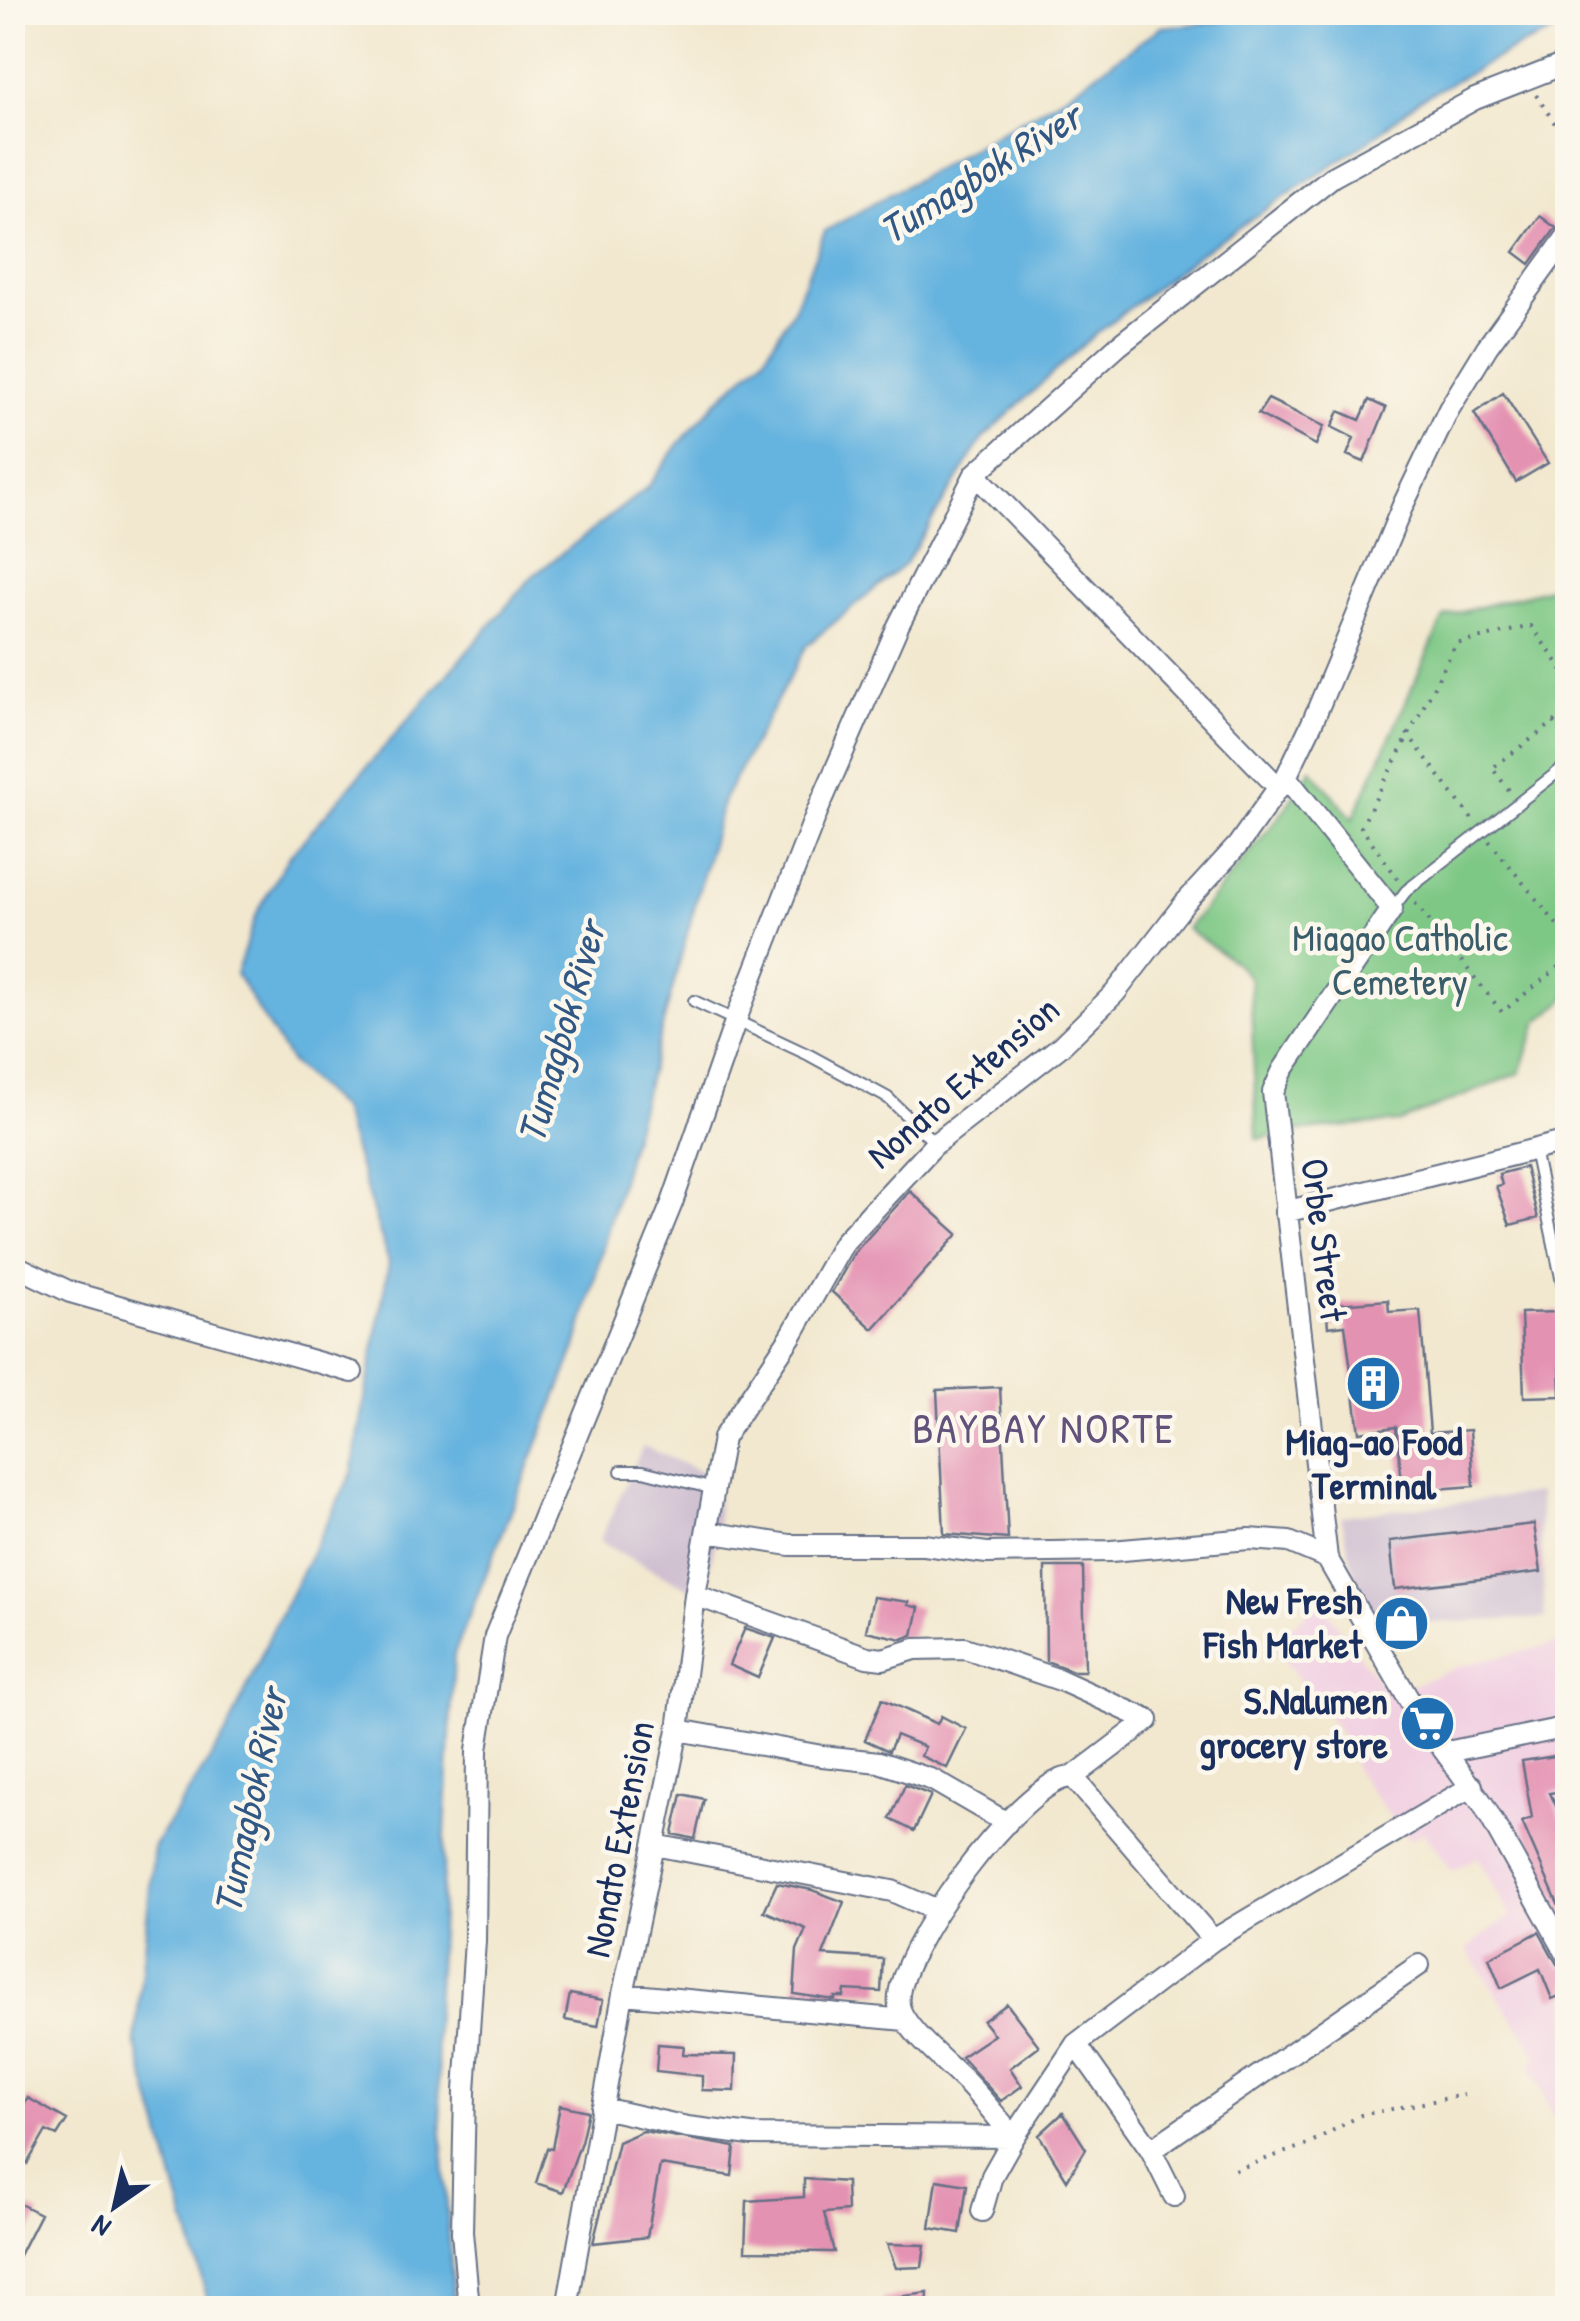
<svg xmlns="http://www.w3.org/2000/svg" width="1580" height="2321" font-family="'Patrick Hand',sans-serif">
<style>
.built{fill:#f1d0e2}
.industrial{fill:#cebed0}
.green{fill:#7ec885;stroke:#4c7c72;stroke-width:2.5}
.water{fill:#65b3df;stroke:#40719e;stroke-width:2.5}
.building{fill:#e492b2}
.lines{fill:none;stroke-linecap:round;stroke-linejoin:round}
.lane-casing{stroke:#667086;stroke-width:14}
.street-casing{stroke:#667086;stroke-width:24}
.path{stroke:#667086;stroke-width:4;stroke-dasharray:2.5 8;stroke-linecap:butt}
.lane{stroke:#fff;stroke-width:10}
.street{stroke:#fff;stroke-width:20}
.labels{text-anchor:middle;stroke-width:9;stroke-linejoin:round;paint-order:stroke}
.park-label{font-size:38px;fill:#395d6a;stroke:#fbf7ec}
.street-label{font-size:38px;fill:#1b2f5e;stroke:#fbf7ec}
.poi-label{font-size:38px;font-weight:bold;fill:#1b2f5e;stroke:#fbf7ec;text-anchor:end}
.water-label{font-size:40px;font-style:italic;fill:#315785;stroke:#fbf7ec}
.quarter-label{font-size:42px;letter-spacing:2.5px;fill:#61527b;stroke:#fbf7ec}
</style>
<rect width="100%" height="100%" fill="#fbf7ec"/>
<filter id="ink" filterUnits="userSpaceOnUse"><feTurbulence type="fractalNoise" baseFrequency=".01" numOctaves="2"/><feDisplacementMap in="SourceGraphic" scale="20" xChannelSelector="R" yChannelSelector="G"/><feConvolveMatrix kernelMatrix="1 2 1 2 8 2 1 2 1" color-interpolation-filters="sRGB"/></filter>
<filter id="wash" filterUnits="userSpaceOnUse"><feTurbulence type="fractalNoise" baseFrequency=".0048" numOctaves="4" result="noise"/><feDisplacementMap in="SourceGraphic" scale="40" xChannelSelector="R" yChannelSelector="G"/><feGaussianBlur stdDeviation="2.25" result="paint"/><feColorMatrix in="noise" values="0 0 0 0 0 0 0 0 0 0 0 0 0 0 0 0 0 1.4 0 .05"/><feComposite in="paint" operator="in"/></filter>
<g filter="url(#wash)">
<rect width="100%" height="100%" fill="#f2e8cf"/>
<path class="built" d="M1321,1602l67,93 75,-30 104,-24v477l-11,5 -26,-59 8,-8 -72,-107 44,-33 -32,-59 -27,14 -27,-39 -16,8 -51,-67 -19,-44 -67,-86z"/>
<path class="industrial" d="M643,1446l74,33 1,54 -15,63 -104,-54z
M1539,1493l6,125 -160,7 -25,-24 -19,-85z"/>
<path class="green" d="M1567,583v415l-29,24 -18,51 -121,49 -93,8 -49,9 -7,-160 -14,-16 -49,-34 96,-117 28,-43 42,50 91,-202z"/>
<path class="water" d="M1232,13l335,-1 1,14 -50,21 -99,53 -49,40 -170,113 -114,89 -103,96 -78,126 -98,81 -84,155 -147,548 -122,306 -19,374 19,280h-244l-75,-266 19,-196 73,-113 44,-100 81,-160 37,-210 -48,-154 -50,-46 -55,-89 20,-59 31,-56 246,-283 115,-89 31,-43 37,-42 48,-44 28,-46 33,-81 243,-137 93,-67 58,-5z"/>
<g id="blocks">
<path class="building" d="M1540,216l16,12 -26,36 -16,-12z
M1503,393l45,70 -32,19 -42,-69z
M1268,399l56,27 -8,19 -58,-31z
M1369,400l17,8 -22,54 -17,-7 7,-17 -22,-11 7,-16 21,9z
M1525,1167l13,51 -28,7 -14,-39 6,-1 -3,-11z
M910,1191l48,43 -85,95 -41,-37 22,-39z
M1388,1300l1,12 31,-2 10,123 40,-3 4,56 -38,3 -1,-10 -33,3 -6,-55 -37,5 -14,-107 -17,2 -2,-22z
M1559,1312l2,84 -37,1 -3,-84z
M1000,1387l8,152 -64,-5 -7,-144z
M1534,1524l7,48 -146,17 -5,-48z
M1045,1567h38l2,104h-12l-27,-10z
M873,1597l36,5 -1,3 11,3 -6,27 -11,4 -36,-8z
M745,1628l30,10 -17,40 -29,-13z
M882,1699l55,25 4,-8 25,13 -19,39 -26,-12 4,-9 -29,-12 -7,16 -24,-11z
M1568,1754v36l-18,3 18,39v95l-46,-105 10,-4 -10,-57z
M905,1785l26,10 -17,36 -24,-12z
M682,1794l22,5 -9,40 -22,-5z
M777,1883l35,7 32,12 -21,53 60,4 -2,33 -36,-2 -1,7h-9v3l-41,-6 3,-44 9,-21 -42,-18z
M1539,1932l18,32 11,6v23l-16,6 -12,-30 -39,19 -12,-30z
M570,1994l33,6 -5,26 -33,-6z
M1007,2004l32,42 -29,22 12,18 -21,15 -40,-44 33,-22 -11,-14z
M658,2044l26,2 -1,8 53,1 -1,36 -33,-1v-14l-46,-5z
M28,2098l39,22 -10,16 -11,-5 -19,33 -15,-8v-31z
M560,2105l28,6 -7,31 -18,50 -27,-9 11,-35 5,1z
M1063,2113l23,36 -19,31 -28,-45z
M643,2131l92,16 -3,29 -72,-11 -13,72 -54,6 25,-101z
M804,2179l42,3 1,29 -23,2 10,39 -89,-1 2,-50 57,-4z
M937,2180l30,5 -7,48 -30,-5z
M12,2200l28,14 -28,55z
M887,2244l38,1 -3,22 -26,1z
M928,2293l-1,15h-44l-1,-9z"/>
</g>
</g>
<g filter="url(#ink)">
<use href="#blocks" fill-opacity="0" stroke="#667086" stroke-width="2.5"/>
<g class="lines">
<defs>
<path id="lane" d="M1393,908l13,-17 162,-127
M694,1001l115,54 79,43 47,45
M1534,1150l33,156
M621,1471h22l71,18"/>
<path id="street" d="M975,474l303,313
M1286,777l106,132 -109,161 -10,22 54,466 89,154 67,92 85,152
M1285,1212l283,-71
M12,1264l58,28 282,80
M708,1532l82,13h134l63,8 124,-2 138,-12 40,3 38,16
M695,1595l172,62 16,2 32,-10 50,-1 95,32 88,40 -75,57
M678,1730l144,26 57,6 54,18 74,43
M1447,1752l121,-25
M655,1845l237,46 43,19
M623,1994l282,26
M1076,2044l75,106 23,46
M602,2108l85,19 64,8 263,2
M1014,2137c-15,-17 -29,-35 -45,-52 -18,-19 -66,-56 -70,-80 -8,-49 126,-230 174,-228l140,163
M1151,2150l268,-185
M982,2211l10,-35 22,-39 62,-93 137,-104 259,-154
M469,2308l-7,-76 3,-141 10,-150 2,-191 18,-114 177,-433 63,-181 82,-210 81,-186 77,-152 143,-128 214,-169 143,-78 87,-34 6,2
M567,2308l56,-314 55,-264 17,-135 28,-157 68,-102 53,-94 91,-98 126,-98 54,-53 69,-89 54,-59 48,-68 26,-54 91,-218 46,-96 38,-62 81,-112"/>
</defs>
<use href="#lane" class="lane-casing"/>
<use href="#street" class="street-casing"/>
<path class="path" d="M1536,95l32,48
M1554,722l14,18
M1407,733l67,89
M1509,790l-17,-22 76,-56
M1489,841l79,97
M1398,879l-37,-52 95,-183 75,-18 37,51
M1415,903l87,109 66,-52
M1235,2170l73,-26 53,-29 103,-20"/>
<use href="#lane" class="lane"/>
<use href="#street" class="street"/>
</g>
</g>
<defs>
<symbol id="building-disc" viewBox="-11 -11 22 22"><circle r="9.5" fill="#1f6fb2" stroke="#fbf7ec"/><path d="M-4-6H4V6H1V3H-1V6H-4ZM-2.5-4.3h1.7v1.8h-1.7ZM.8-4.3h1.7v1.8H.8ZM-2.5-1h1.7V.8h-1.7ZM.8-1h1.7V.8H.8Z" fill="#fff"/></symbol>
<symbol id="shop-disc" viewBox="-11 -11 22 22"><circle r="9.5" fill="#1f6fb2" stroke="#fbf7ec"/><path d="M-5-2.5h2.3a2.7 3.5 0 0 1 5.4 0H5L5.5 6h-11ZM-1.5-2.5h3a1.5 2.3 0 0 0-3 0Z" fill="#fff"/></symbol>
<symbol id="supermarket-disc" viewBox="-11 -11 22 22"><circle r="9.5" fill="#1f6fb2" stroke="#fbf7ec"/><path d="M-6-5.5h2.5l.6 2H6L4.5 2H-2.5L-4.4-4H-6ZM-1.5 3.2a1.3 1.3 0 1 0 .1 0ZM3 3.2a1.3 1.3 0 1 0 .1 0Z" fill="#fff"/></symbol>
</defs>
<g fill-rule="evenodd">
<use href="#building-disc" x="1342" y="1352" width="63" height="63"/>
<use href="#shop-disc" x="1370" y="1592" width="63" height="63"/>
<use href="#supermarket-disc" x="1396" y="1692" width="63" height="63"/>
</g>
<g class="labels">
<g class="park-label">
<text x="1400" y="951">Miagao Catholic<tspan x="1400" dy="44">Cemetery</tspan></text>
</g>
<g class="street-label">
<text transform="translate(963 1082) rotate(-41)" y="13">Nonato Extension</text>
<text transform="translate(1324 1240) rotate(83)" y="13">Orbe Street</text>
<text transform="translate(619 1839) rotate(-79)" y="13">Nonato Extension</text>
</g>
<g class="poi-label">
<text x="1374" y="1455" text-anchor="middle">Miag-ao Food<tspan x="1374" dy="44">Terminal</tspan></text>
<text x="1362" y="1614">New Fresh<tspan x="1362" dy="44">Fish Market</tspan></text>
<text x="1388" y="1714">S.Nalumen<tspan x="1388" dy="44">grocery store</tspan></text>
</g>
<g class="water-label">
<text transform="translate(980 173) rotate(-32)" y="14">Tumagbok River</text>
<text transform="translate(561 1032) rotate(-74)" y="14">Tumagbok River</text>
<text transform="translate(250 1801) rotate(-78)" y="14">Tumagbok River</text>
</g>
<g class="quarter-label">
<text x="1044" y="1443">BAYBAY NORTE</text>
</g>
</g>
<rect width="1580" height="2321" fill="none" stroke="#fbf7ec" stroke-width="50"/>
<g transform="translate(115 2206) rotate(214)" stroke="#fbf7ec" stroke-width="8" paint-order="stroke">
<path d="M0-8L18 38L0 25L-18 38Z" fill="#1b2f5e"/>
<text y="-15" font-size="28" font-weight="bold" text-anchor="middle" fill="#1b2f5e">N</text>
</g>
</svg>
